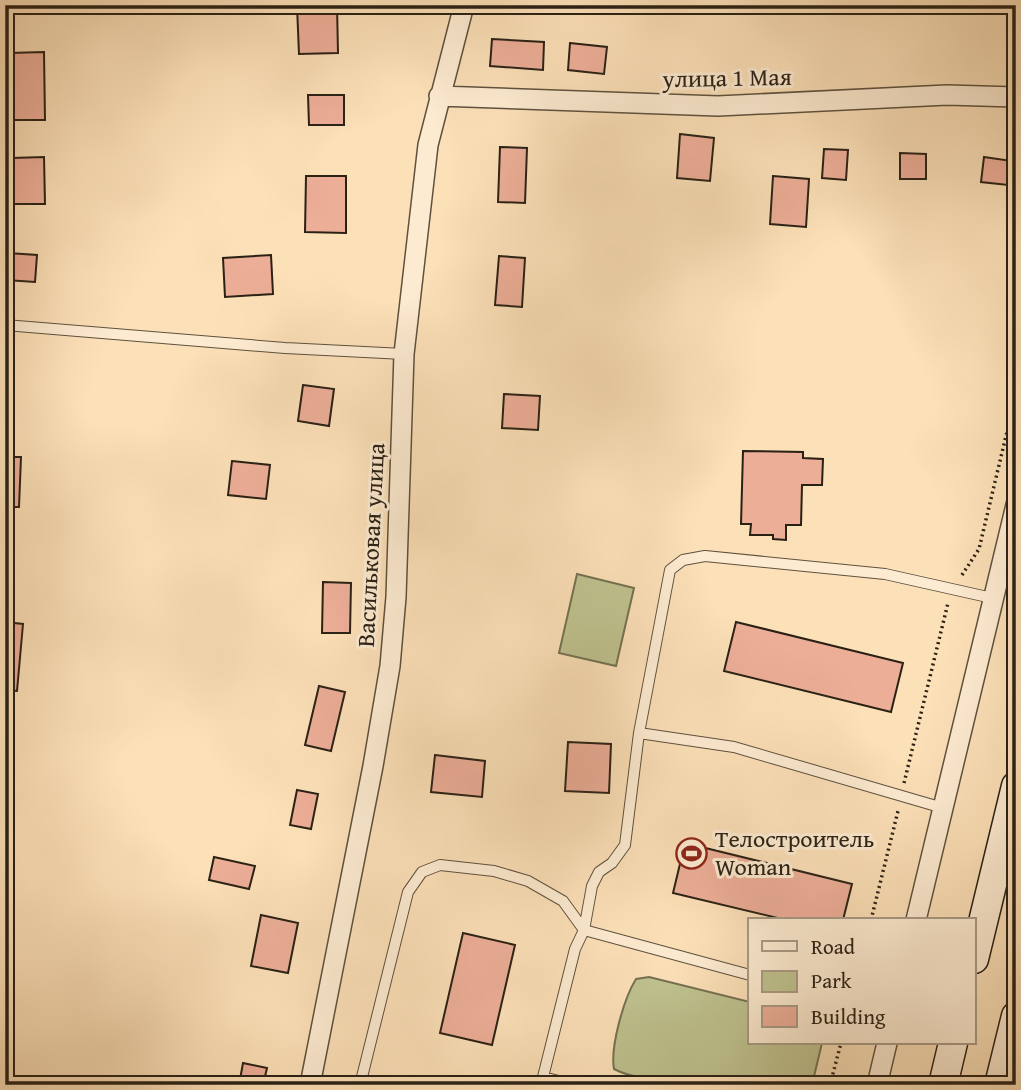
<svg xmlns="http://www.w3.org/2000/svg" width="1021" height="1090" font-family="'Gentium Book Plus',serif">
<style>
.green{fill:#bfc28f;stroke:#747252;stroke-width:2}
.building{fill:#edae98;stroke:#2a2115;stroke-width:2}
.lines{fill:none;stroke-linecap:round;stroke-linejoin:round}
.service-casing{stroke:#5e513e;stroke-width:12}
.minor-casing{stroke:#5e513e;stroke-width:22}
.secondary-casing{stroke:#2a2115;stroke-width:31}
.path{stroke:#2a2115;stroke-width:3.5;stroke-dasharray:2 3.5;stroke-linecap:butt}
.service{stroke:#fdebd1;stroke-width:10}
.minor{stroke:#fdebd1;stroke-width:19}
.secondary{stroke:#fdebd1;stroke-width:28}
.labels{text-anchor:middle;stroke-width:6;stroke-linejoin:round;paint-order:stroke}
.street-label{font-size:24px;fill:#2a2115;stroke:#fdebd1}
.poi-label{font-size:24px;fill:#2a2115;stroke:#fdebd1;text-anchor:start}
</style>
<rect width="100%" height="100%" fill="#fce0b8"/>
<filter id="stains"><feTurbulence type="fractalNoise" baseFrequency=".00286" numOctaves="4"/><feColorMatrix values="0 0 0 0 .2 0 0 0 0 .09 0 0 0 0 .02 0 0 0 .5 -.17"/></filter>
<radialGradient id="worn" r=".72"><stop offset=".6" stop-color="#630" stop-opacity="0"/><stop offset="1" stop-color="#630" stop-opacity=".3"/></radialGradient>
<path class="green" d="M577,574l57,14 -18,78 -57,-13z
M649,977l101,25v41h72l-10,42c-50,0 -158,5 -198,-16 -4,-22 10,-71 22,-90z"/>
<path class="building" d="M337,5l1,48 -39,1 -2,-48z
M492,39l52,3 -1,28 -53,-4z
M570,43l37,4 -3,27 -36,-4z
M44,52l1,68h-35l-1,-67z
M308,95h36v30h-35z
M680,134l34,4 -4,43 -33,-3z
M500,147l27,1 -2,55 -27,-1z
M824,149l24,1 -2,30 -24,-2z
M900,153l26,1v25h-26z
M44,157l1,47h-33v-46z
M984,157l28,4 -4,24 -27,-3z
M306,176h40v57l-41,-1z
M773,176l36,3 -3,48 -36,-3z
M8,253l29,2 -2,27 -29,-2z
M271,255l2,39 -48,3 -2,-39z
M499,256l26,2 -3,49 -27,-2z
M303,385l31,4 -5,37 -31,-5z
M504,394l36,2 -2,34 -36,-2z
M743,451l60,1v6l20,1 -1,26h-20l-1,40h-15v15l-13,-1v-4h-23l1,-11h-10z
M5,457h16l-2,50h-14z
M232,461l38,4 -4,34 -38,-4z
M323,582l28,1 -1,50h-28z
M5,622l18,2 -6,67 -12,-1z
M736,622l167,41 -12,49 -167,-41z
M319,686l26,6 -14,59 -26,-6z
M568,742l43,2 -2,49 -44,-2z
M435,755l50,6 -3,36 -51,-5z
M297,790l21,4 -7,35 -21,-4z
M685,843l167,41 -9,36h-57l-113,-27z
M214,857l41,9 -6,23 -40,-9z
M261,915l37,8 -10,50 -37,-7z
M463,933l52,12 -23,100 -52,-12z
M243,1063l24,5 -4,17h-24z"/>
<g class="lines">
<defs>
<path id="service" d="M5,325l280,23 119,6
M639,733l95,14 209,61
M543,1077l31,8
M360,1085l48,-193 14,-20 18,-7 54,6 34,10 35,20 21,29 166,45
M541,1085l34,-136 9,-19 8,-44 7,-14 13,-9 13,-18 14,-112 31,-163 13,-10 22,-4 180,18 107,24"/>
<path id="minor" d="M439,96l279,10 229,-11 69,2
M916,920l100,-415
M310,1085l63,-319 17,-100 6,-69 8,-243 24,-209 36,-140
M877,1085l10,-42"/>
<path id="secondary" d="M974,959l42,-173
M943,1085l10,-42
M999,1085l17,-69"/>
</defs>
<use href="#service" class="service-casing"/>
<use href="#minor" class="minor-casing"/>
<use href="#secondary" class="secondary-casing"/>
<path class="path" d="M962,575l17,-26 37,-155
M904,783l44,-180
M871,920l27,-109
M830,1085l11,-42"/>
<use href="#service" class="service"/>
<use href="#minor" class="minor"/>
<use href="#secondary" class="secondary"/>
</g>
<defs>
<symbol id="stadium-ring" viewBox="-11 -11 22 22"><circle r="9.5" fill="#fdebd1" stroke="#8f2418" stroke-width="1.5"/><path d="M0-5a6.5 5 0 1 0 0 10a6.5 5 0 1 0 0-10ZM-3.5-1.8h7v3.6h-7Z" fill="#8f2418"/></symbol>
</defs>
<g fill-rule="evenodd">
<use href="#stadium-ring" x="674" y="836" width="35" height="35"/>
</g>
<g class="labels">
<g class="street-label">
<text transform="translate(727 78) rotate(-1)" y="8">улица 1 Мая</text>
<text transform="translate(371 545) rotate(-87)" y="8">Васильковая улица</text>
</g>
<g class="poi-label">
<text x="715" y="847">Телостроитель<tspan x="715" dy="28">Woman</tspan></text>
</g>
</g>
<rect width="1021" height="1090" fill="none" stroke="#fce0b8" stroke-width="28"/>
<rect x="7" y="7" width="1007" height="1076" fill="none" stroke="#2a2115" stroke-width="3.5"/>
<rect x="14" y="14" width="993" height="1062" fill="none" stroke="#2a2115" stroke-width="2"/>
<rect x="748" y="918" width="228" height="126" fill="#fdebd1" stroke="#a99a86" stroke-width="2"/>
<rect x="762" y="941" width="35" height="10" fill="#fdebd1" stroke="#a99a86" stroke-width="2"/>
<text x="811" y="954" font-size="21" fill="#2a2115">Road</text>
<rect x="762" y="971" width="35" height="21" fill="#bfc28f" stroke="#a99a86" stroke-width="2"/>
<text x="811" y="988" font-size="21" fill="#2a2115">Park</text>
<rect x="762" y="1006" width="35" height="21" fill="#edae98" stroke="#a99a86" stroke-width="2"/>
<text x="811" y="1024" font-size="21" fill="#2a2115">Building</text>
<rect width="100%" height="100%" filter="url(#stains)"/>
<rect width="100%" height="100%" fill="url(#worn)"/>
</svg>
